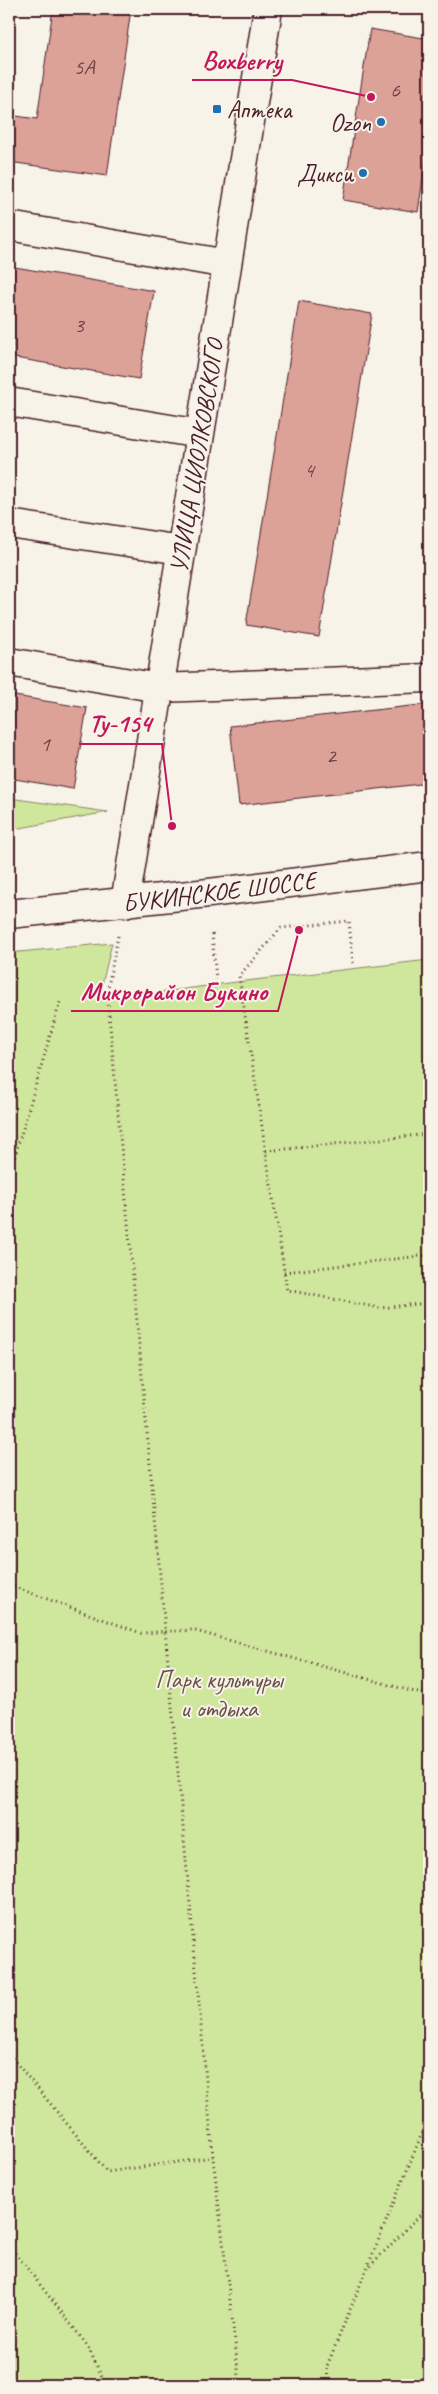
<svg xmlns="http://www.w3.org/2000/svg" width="438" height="2394" font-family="Caveat,sans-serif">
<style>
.green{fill:#cfe79c;stroke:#8c8364}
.building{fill:#dca298;stroke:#4a1f2b}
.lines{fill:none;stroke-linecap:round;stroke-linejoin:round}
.minor-casing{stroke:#4a1f2b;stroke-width:31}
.major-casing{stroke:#4a1f2b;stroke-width:31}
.path{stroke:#4a1f2b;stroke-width:3;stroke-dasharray:1 4;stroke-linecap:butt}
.minor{stroke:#f7f3e8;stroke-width:28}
.major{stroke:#f7f3e8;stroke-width:28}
.poi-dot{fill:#1f6fb2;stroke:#f7f3e8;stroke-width:2}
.labels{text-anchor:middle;stroke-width:4;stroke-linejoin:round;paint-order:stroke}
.number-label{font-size:22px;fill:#6e4046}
.poi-label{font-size:25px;fill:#4a1f2b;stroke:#f7f3e8;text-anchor:end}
.street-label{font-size:25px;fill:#4a1f2b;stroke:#f7f3e8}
.park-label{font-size:25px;fill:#6b5147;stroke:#f7f3e8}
.leader{fill:none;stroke:#c2185b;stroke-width:2}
.callout-dot{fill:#c2185b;stroke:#f7f3e8;stroke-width:2}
.callout-label{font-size:26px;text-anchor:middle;font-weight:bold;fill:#c2185b;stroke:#f7f3e8;stroke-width:4;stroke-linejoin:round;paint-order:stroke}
</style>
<rect width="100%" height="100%" fill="#f7f3e8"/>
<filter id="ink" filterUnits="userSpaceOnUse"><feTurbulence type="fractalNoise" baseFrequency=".02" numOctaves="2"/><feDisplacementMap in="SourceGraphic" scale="10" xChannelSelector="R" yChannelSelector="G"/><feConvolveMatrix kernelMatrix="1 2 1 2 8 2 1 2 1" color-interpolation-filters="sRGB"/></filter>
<g filter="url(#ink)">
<path class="green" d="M9,798l99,14 -99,18z
M112,943l-14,58 130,-18 201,-23v1425h-420v-1432z"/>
<path class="building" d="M53,9h78l-24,167 -98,-14v-47l28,4z
M370,29l59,10v99l-11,74 -75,-12z
M9,266l145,25 -15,88 -130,-22z
M299,301l73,13 -53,323 -73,-12z
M9,695l78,13 -14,81 -64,-11z
M429,704v79l-190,22 -9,-79z"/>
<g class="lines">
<defs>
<path id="minor" d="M9,226l218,38
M9,402l191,32
M9,524l172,26
M9,662l150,26 270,-10
M125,903l143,-894"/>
<path id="major" d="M9,914l200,-21 220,-27"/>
</defs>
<use href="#minor" class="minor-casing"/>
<use href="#major" class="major-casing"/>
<path class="path" d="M212,934l4,45
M118,936l-11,56 106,1165 27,228
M353,963l-4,-42 -68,7 -42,48 48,314 93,18 49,-5
M266,1151l163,-17
M9,1176l51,-174
M284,1272l145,-17
M9,1585l132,48 51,-3 237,66
M9,2054l98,118 106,-15
M9,2245l78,100 19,40
M370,2266l59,-60
M328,2385l-1,-19 96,-235 6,-35"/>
<use href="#minor" class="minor"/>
<use href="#major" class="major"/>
</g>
</g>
<g class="poi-dot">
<rect x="212" y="104" width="10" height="10" rx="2.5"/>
<circle cx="381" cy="122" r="5"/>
<circle cx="363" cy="173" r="5"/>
</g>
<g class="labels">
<g class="number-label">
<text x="84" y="74">5А</text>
<text x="395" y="97">6</text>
<text x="79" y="332">3</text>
<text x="309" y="477">4</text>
<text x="45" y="751">1</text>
<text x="331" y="763">2</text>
</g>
<g class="poi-label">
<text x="227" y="118" text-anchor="start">Аптека</text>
<text x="371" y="131">Ozon</text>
<text x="353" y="182">Дикси</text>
</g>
<g class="street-label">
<text transform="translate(196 456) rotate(-81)" y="9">УЛИЦА ЦИОЛКОВСКОГО</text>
<text transform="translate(219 891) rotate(-7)" y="9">БУКИНСКОЕ ШОССЕ</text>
</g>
<g class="park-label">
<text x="219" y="1688">Парк культуры<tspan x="219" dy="29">и отдыха</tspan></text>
</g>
</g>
<path class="leader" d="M371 97L292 80H192M172 826L162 744H79M299 930L278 1011H71"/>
<g class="callout-dot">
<circle cx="371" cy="97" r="5"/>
<circle cx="172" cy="826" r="5"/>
<circle cx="299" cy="930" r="5"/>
</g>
<g class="callout-label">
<text x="242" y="69">Boxberry</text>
<text x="120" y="732">Ту-154</text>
<text x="174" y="1000">Микрорайон Букино</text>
</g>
<rect width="438" height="2394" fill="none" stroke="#f7f3e8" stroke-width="30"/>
<rect x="15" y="15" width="408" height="2364" fill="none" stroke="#4a1f2b" stroke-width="2" filter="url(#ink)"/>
</svg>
